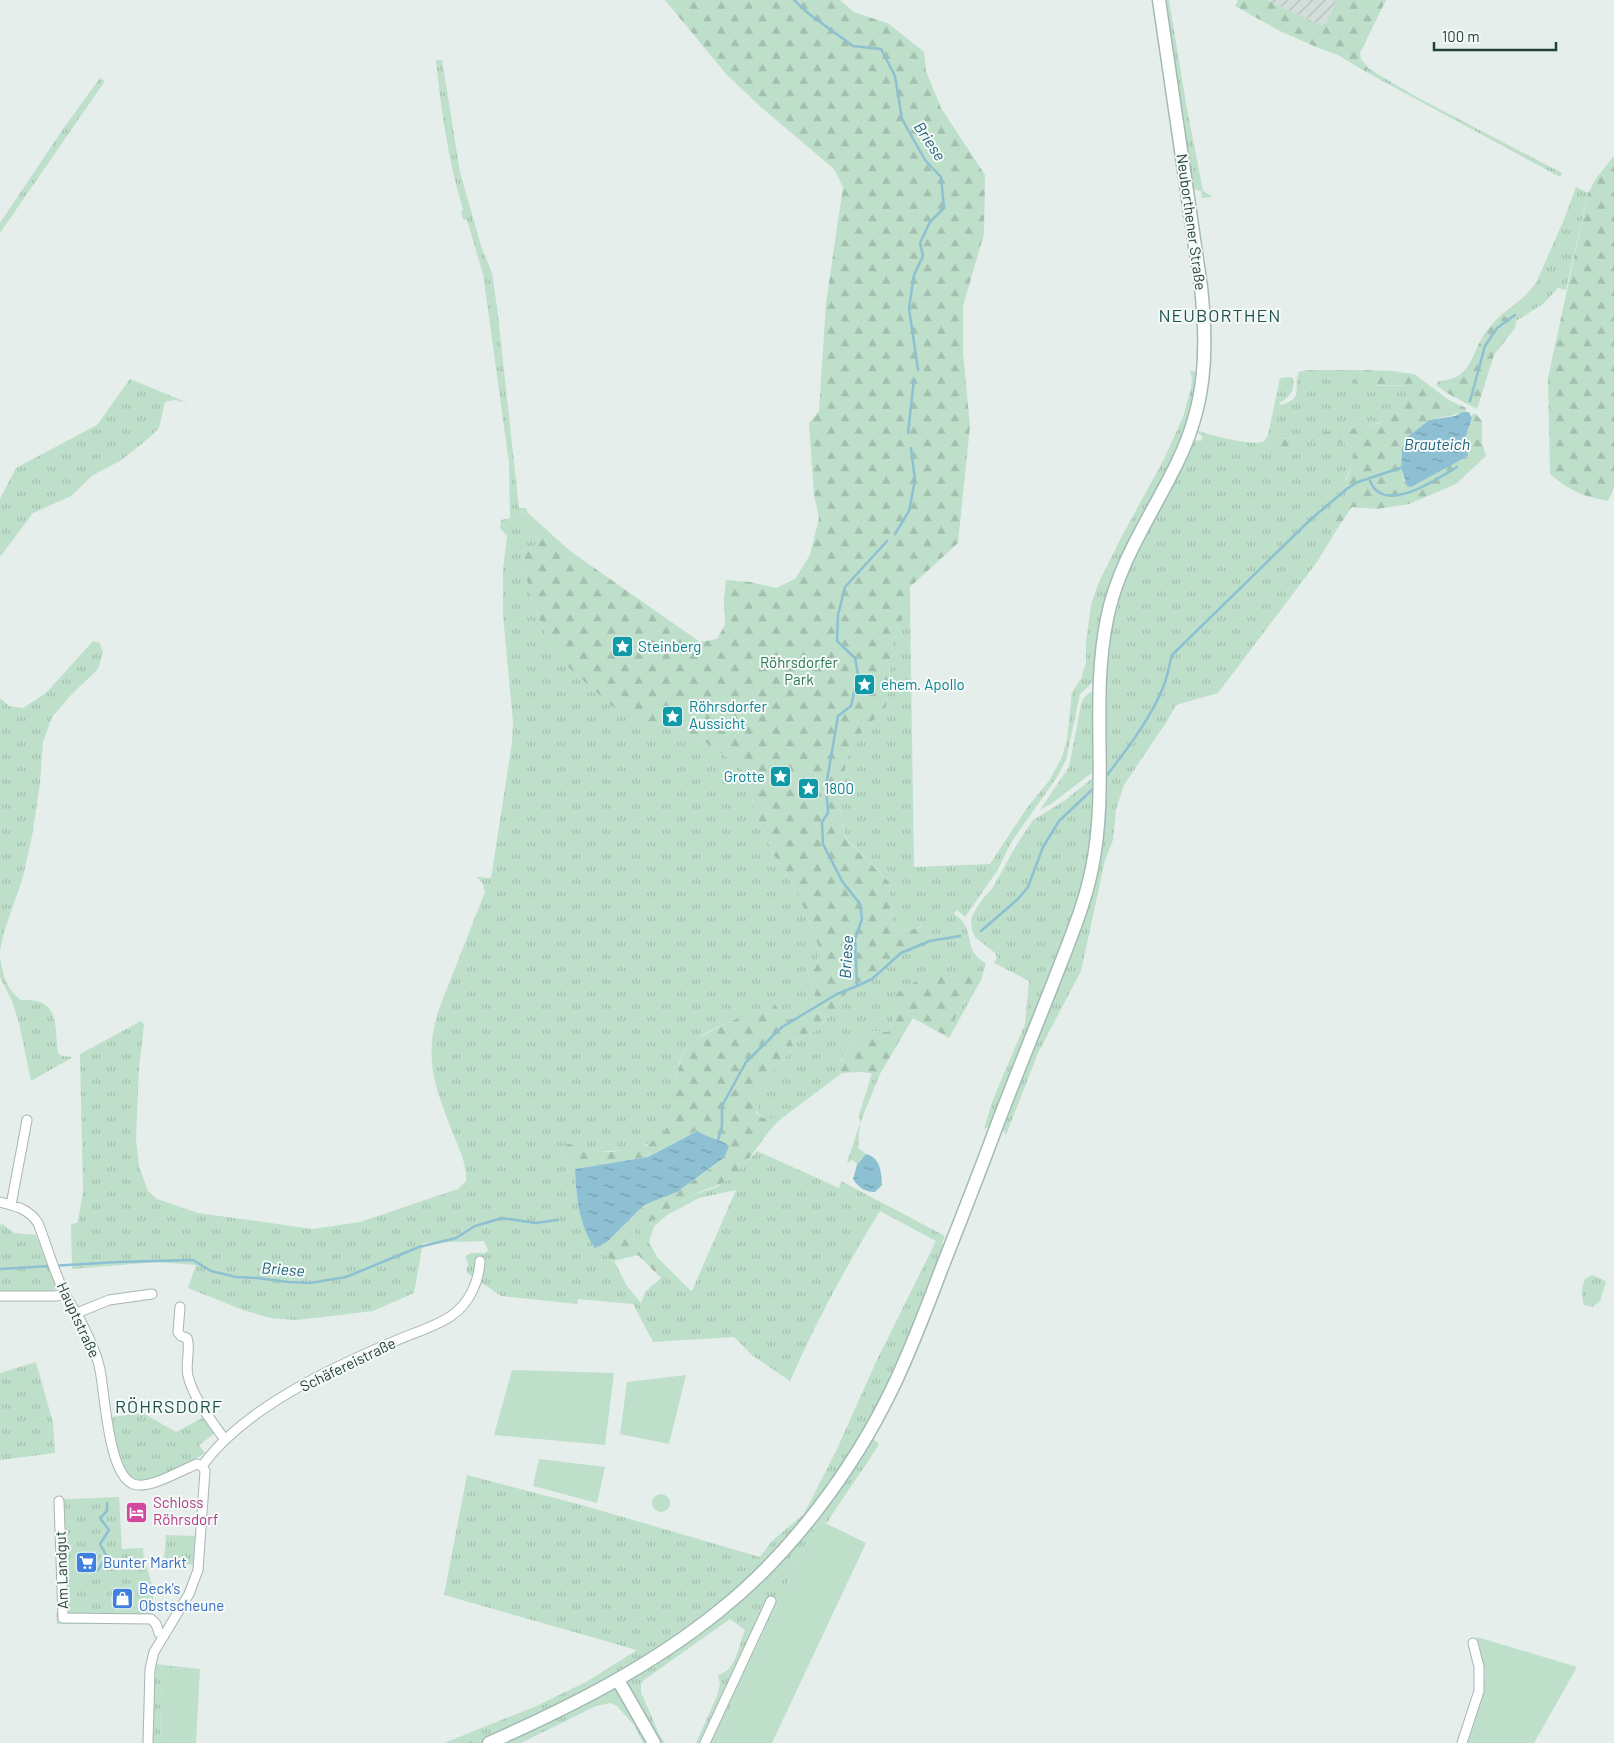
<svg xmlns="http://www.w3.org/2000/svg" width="1614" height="1743" font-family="Barlow,sans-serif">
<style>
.industrial{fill:url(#industrial-furrows)}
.grass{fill:url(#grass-tufts);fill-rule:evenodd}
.forest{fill:url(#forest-firs)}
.garden{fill:#bedfca}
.water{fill:url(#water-ripples)}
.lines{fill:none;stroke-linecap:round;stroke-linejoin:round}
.stream{stroke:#8dc0d2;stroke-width:2.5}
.street-casing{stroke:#a7b6b3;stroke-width:11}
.secondary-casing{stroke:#a3bab4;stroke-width:15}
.street{stroke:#fff;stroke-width:9}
.secondary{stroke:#fff;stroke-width:12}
.labels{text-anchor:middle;stroke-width:4;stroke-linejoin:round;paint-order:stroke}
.street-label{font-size:15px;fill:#23403b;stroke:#f5faf8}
.culture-label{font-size:15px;fill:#0d838f;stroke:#f5faf8;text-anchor:start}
.park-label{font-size:15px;fill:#2d7752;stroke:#f5faf8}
.hotel-label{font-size:15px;fill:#b23c85;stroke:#f5faf8;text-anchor:start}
.shop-label{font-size:15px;fill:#366cbe;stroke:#f5faf8;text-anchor:start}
.water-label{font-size:16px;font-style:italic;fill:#1d627d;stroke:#f5faf8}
.quarter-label{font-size:18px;letter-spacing:1px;fill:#1f524b;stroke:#f5faf8}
</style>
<defs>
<pattern id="industrial-furrows" width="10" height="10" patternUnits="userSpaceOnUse" patternTransform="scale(1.25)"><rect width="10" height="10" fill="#d3deda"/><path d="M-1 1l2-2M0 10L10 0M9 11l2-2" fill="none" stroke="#b5c0bc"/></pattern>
<pattern id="grass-tufts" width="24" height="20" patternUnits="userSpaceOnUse" patternTransform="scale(1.25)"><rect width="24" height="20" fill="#bedfca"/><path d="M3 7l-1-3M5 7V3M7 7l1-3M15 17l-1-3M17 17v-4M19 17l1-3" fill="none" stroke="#a3c0ae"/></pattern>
<pattern id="forest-firs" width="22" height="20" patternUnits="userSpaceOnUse" patternTransform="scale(1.25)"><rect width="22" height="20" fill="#bedfca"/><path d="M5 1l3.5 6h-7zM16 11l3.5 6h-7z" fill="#a3c0ae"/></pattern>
<pattern id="water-ripples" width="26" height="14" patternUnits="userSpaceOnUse" patternTransform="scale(1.25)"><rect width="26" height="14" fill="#8dc0d2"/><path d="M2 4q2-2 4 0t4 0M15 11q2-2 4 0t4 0" fill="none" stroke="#739dac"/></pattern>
</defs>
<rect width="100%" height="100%" fill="#e5eeeb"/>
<path class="industrial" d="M1267,0h70l-13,27z"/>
<path class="grass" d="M1163,0h6l18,109 16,82 10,6 -11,1 -1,-7 -10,-3z
M436,60h6l18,112 21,74 11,27 5,34 22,201h7l2,5 -6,2 9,13 9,7 -3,10 -15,4 6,37 14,41 112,95 48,18 28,19 16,14 5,14 2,21 19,44 25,39 24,62 -6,15 -7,4 7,25 -4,12 -22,11c-13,-8 -37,-7 -51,-1 -19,7 -46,18 -56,37 -8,18 -7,37 -11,56 -1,5 -3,13 -5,18 -12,21 -57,23 -78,20 -7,-1 -14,-5 -21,-7l-6,8 14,18 1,23 5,23 14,33 19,13 13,25 14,17 4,-11 16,-14 -6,-6 4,-3v-5l-13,-8 -12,-11 1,-16 58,-34 24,-8 18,-13 22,-23 82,37 2,-7 104,55 -3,7 5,2 -58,140 -24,47 14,12c-16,27 -36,52 -52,79l-8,-3 -62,125 -40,98h-21l21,-47 3,-11 -2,-10c18,-4 21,-30 27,-45l-15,-11 -86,61 -3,4v8l18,42 6,9h-22l-9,-18 -17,-19 -6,-3 -15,3 -75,37h-77l90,-36 52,-25 51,-32 -193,-55 23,-120 118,31 175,51 12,-16 32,-27 33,-65 38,-85 61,-123 -56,-30c-34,55 -64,111 -90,170l-37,-25 -19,-19 -81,5 -20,-38 -55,-5 -1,5 -76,-8 -35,-24 2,-8 -3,-8 6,-3h14l3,-3 -4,-9 -61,2 -9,50 -41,18 -76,9 -27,-2 -27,-8 -55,-22 8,-23 -39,-3 -85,7 -1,-44 7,-3 5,-32 -3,-136 61,-33 3,3 -5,44 -3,71 3,27 9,25 9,8 41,14 115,16 47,-7 98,-33 8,-8c1,-17 -7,-32 -13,-48 -18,-46 -30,-74 -14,-124l46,-117 -2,-8 -6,-7 14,1 21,-135 1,-21 -10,-107v-46l4,-33 -7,-8 1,-8 9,-2 -1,-55 -26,-189 -16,-54 -4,-1 -2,-7 2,-3c-15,-49 -22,-99 -27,-149zM736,1190l-44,101h-1l-34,-34 -8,-15 5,-16 13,-11 32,-17z
M1368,68l45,27 149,78 -2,4 -194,-105z
M100,78l5,3 -105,152v-10l63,-94z
M1576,187l12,6 -22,97 -8,-2 -15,16 -27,17 -15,-6 24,-19 11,-13 29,-66z
M1306,370h59l-3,1 16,15h42l1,5c-13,10 -27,26 -43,32 -16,7 -57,12 -75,14 -14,1 -26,0 -38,7l62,-5 24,7c7,13 0,23 -6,34l11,15 -25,30 6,4 -20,33 -99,131 -42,12 -9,16 -43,64 -8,24 -3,31 -8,20 -24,111 -43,82 -32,82 -4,-7 64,-166 37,-146h2l1,-97h-2v-34l7,-61 15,-52 59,-110 8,-22 8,1 1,-5 -4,-3 -2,-3c13,5 57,17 68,11l4,-6 12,-57 10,-1 3,1c2,13 -3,19 -14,25l1,2c26,-7 12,-17 19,-33z
M1190,371l6,1 3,5 -16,64 -44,81 -44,158 -15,14 -14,66 -9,17 -45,64 -15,30 -32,46 -8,-7 -3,4c3,2 7,5 9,8 10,14 2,30 23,41l-5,17 -32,58 -3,-2 30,-58 -2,-5h-14l-67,35 1,10 -6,14 -18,-1 -23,19 -9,15 4,8 -60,45h-20l-12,-16 -1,-5 45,-49 -3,-7 25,-11 21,-23 12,-18 83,-54 -11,-9 -5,3 -23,1 -4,-48 -44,-45 -7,-35 12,-57 36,-38 8,-73 16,-28 4,261 76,-3 37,-56 22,-27 13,-24 5,-18 5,-47 9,-13 5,-16v-22l5,-36 7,-21 24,-48 42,-77 19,-42 8,-29 1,-10z
M130,379l58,24 -13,-3 -10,2 -6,26 -10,10 -29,23 -27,14 -22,21 -38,17 -33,44v-58l16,-31 81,-43z
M93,641l7,2 3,10 -5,16 -26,25 -20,23 -9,25 -3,41 -8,53 -9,41 -19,55 -4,19v-253l9,8 14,2 23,-15z
M1090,692h5v37l-3,1 1,42 -42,32 -11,6 29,-43 12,-62 3,-7z
M1093,778l-2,46h2l-5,42 -13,45 -83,215 -8,3 8,-27 33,-78 4,-43 -35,-18 3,-5 -2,-5 -20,-16 -3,-7 -1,-11 5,-10 7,-11 9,-9 25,-45 16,-24 31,-19z
M0,957c3,18 6,32 21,43 40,-2 33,25 37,53l4,3 11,1 -42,24 -12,-58 -7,-22 -12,-24z
M872,1073l8,1 -20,49 -2,25 8,6 -9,11 -4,-5 -6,3 13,-40 -1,-8z
M2,1224l12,9 22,2 21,53 -3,4 -54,2v-69z
M1592,1275l8,3 6,4 -6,19 -8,6 -8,-2c-3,-10 -3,-17 1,-26z
M36,1362l17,61 2,30 -55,7v-87z
M143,1413l33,19 28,-15 10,17 -15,11 6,8c-15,10 -60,37 -75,23 -6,-5 -8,-14 -11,-21 -4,-12 -7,-24 -7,-38z
M119,1497l3,52 21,-1 1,10 9,30v35l-96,1 -1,-11 3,-2 -4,-113 15,1z
M166,1535l31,1 -4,29 -10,-2v-2h-5v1l-14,-1z
M156,1664l44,5 -38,-1 -2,75h-7l-1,-8z"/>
<path class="forest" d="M665,0h175l14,12 35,12 35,28 2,19 15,37 44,67 -1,59 -21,72v46l7,74 -12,117 -48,44v19l-16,28 -8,73 -36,38 -12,57 7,36 44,44 4,48 23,-1 10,-5 6,11 -83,54 -12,18 -21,23 -25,11 3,7 -45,49 1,5 5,1 4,4 -3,5 6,6h20c-19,16 -28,39 -47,56 -15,14 -28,13 -44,22 -19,10 -36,24 -56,33l-1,16 12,11 13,8v5l-4,3 -17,-17 -24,6 -19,-13 12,-6 37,-37 33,-13 47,-33 -5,-20 -13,-2 -10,-6 -48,26 -73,12 -14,-18 6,-8 20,7 24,2 37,-7 17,-14 6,-19 2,-24 9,-32 10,-14 23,-13 58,-27 10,14 6,4 23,-12 3,-11 -7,-25 7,-4 6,-15 -24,-62 -25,-39 -19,-44 -2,-21 -5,-14 -16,-14 -28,-19 -48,-18 -35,-10 -52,-46 -25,-39 -14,-41 -6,-37 15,-4 3,-9 -9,-8 -10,-12 7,-3 42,38 130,91 17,-3 8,-14 -1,-26 2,-19 24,2 26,6 19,-9 15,-24 9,-37 -5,-23 -5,-72 10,-12 7,-108 17,-116 -9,-18 -72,-61 -36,-34z
M1238,0h29l57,27 13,-27h49l-26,53 1,6 7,9 -2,4 -28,-17 -22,-8 -36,-16 -45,-25z
M1614,156v332l-6,13c-24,-4 -40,-11 -58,-27l-2,-96 40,-185 9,-16z
M1501,315l15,6 -1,7 -21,27 -17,54 -30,-16 -11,-8 3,-4c33,-2 31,-25 46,-48 4,-6 10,-12 16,-18z
M1365,370l27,1 22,3 35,26 17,8v4l-37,8 -23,18 -4,10 -1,11v9l3,13 57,-21 7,-4 -3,-18 7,-19v-4l3,-2 7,8v22l4,13 -30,28 -47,20 -32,5 -25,-2 -15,22 -7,-4 11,-15 15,-15 -2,-3 -5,1 -5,-5c3,-15 15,-26 7,-42l-24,-7 -37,4 -2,7 -22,3 -3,-3 2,-6 8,-4 97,-14 10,-3 41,-32 -2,-5 -62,-1 -3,-4 2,-5z
M946,972l29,1 1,5 -30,58 -33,-18 -33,56 -20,-2 -18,1 -4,-7 9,-16 23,-19 18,1 6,-14 -2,-22 33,-20z"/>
<path class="garden" d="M512,1370l102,3 -9,72 -111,-10z
M686,1375l-17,69 -49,-10 7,-52z
M539,1459l66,8 -8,36 -64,-17z
M652 1503a9 9 0 1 1 18 0a9 9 0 1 1-18 0Z
M819,1520l47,23 -94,200h-55l40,-98z
M1477,1637l100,30 -43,76h-68l17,-50 2,-23z
M162,1668l38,1 -4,74h-36z"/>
<path class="water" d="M1463,412h6l3,6 -7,20 3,18 -57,31 -4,-1 -6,-18 1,-20 4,-10 23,-18 26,-4z
M697,1131c10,7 22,7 32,15l-5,12 -47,34 -33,13 -37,37 -12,6c-16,-22 -19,-53 -20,-79l73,-12z
M866,1154c15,4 15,18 16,31l-7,7c-10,0 -16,-4 -22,-13l4,-14z"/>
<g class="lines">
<path class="stream" d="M794,0l15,14 44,32 28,3 14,27 7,43 23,41 16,17 3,31 -14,14 -10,21 3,13 -9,19 -5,33 9,62
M1470,401l15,-55 12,-18 18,-13
M908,433l6,-54
M1369,478c12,40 68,1 88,-11
M895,534l14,-23 6,-31 -4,-32
M1104,779c21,-27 48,-62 60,-94 4,-10 5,-20 8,-30l139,-136 37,-31 10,-6 45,-15
M981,931l37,-32 10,-12 15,-40 16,-26 35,-33
M857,986l15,-7 29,-26 29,-12 30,-5
M718,1140l4,-14v-20l24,-44 36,-35 55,-33 20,-8 -2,-47 7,-20 -2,-15 -18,-23 -19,-37 -1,-22 6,-9 -2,-27 12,-70 13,-10 7,-32 -3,-16 -18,-17 1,-26 7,-28 42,-46
M0,1269l118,-7 75,-2 18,11 25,6 22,1 30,4 22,1 36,-6 73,-30 37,-9 19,-12 27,-8 34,5 21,-3
M98,1570l7,-11 1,-4 -6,-11 9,-14 -9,-12 7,-7v-8"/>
<defs>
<path id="street" d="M0,1202c16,4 29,7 38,21 9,23 16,49 27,71 3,7 8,13 12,20 8,15 20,38 23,56 5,24 8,104 33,114 16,6 48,-14 64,-20l5,2
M11,1205l16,-85
M0,1296h56l9,-2
M180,1307l-2,25 3,4 6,2c4,9 -2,26 1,38 6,24 24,45 37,64
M77,1313l32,-13 43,-6
M202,1466c42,-58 129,-98 193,-125 18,-8 40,-14 56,-25 18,-12 28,-34 29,-55
M59,1501l4,117 88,1 5,5 3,9 5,3
M148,1743l2,-74 4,-17 35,-58 9,-24 7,-99 -3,-5
M705,1743l66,-142
M1462,1743l17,-52v-24l-6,-24"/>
<path id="secondary" d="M618,1680l36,63
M489,1743c81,-36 161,-76 230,-132 71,-56 134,-141 173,-222 19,-39 34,-79 49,-119 19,-48 38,-96 56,-145 19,-50 40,-101 60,-152 13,-34 28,-69 35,-105 17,-82 -2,-167 15,-249 11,-57 45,-104 70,-156 29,-58 31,-112 24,-176l-42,-287"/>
</defs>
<use href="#street" class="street-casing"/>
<use href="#secondary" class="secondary-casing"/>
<use href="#street" class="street"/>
<use href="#secondary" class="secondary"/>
</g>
<defs>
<symbol id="sight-square" viewBox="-11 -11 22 22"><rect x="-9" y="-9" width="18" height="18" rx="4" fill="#0f9aa8" stroke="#f5faf8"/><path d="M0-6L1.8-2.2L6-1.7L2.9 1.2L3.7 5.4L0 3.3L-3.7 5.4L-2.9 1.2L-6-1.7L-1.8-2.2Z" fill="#fff"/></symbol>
<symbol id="hotel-square" viewBox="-11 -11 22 22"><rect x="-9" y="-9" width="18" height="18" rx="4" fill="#d1479c" stroke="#f5faf8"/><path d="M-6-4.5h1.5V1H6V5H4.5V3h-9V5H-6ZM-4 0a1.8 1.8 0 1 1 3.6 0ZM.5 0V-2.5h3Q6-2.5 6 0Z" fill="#fff"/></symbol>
<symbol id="supermarket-square" viewBox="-11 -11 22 22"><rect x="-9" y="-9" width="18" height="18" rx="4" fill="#3f7fe0" stroke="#f5faf8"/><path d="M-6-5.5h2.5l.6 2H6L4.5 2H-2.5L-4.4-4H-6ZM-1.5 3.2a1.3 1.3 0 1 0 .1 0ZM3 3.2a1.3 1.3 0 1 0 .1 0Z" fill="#fff"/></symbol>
<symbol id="shop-square" viewBox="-11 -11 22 22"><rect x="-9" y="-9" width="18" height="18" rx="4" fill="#3f7fe0" stroke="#f5faf8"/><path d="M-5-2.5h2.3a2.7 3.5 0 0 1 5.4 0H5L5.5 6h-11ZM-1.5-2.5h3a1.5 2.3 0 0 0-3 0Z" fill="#fff"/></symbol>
</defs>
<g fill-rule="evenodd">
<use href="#sight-square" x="610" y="634" width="25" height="25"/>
<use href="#sight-square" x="852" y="672" width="25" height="25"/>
<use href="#sight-square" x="660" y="704" width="25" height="25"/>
<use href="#sight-square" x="768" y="764" width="25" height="25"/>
<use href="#sight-square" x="796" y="776" width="25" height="25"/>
<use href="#hotel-square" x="124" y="1500" width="25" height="25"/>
<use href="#supermarket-square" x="74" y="1550" width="25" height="25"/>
<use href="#shop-square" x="110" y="1586" width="25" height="25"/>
</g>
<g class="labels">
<g class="street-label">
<text transform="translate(1191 222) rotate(82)" y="5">Neuborthener Straße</text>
<text transform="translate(78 1320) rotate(65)" y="5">Hauptstraße</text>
<text transform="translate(348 1365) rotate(-26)" y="5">Schäfereistraße</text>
<text transform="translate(62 1570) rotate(-92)" y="5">Am Landgut</text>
</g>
<g class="culture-label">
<text x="638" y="652">Steinberg</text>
<text x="881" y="690">ehem. Apollo</text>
<text x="689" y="712">Röhrsdorfer<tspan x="689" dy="17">Aussicht</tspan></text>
<text x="765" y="782" text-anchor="end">Grotte</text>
<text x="824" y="794">1800</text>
</g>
<g class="park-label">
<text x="799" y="668">Röhrsdorfer<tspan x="799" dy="17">Park</tspan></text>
</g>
<g class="hotel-label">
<text x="153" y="1508">Schloss<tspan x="153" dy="17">Röhrsdorf</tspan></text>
</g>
<g class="shop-label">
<text x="103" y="1568">Bunter Markt</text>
<text x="139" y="1594">Beck's<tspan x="139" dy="17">Obstscheune</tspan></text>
</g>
<g class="water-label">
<text transform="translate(930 141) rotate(56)" y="6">Briese</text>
<text x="1437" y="450">Brauteich</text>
<text transform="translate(846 957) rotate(-87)" y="6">Briese</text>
<text transform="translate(283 1269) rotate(4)" y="6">Briese</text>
</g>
<g class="quarter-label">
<text x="1220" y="322">NEUBORTHEN</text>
<text x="169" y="1413">RÖHRSDORF</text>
</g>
</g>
<path d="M1434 42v8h122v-8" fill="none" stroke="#23403b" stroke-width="2.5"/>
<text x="1442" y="42" font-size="15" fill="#23403b" stroke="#f5faf8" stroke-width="4" paint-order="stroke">100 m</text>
</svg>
